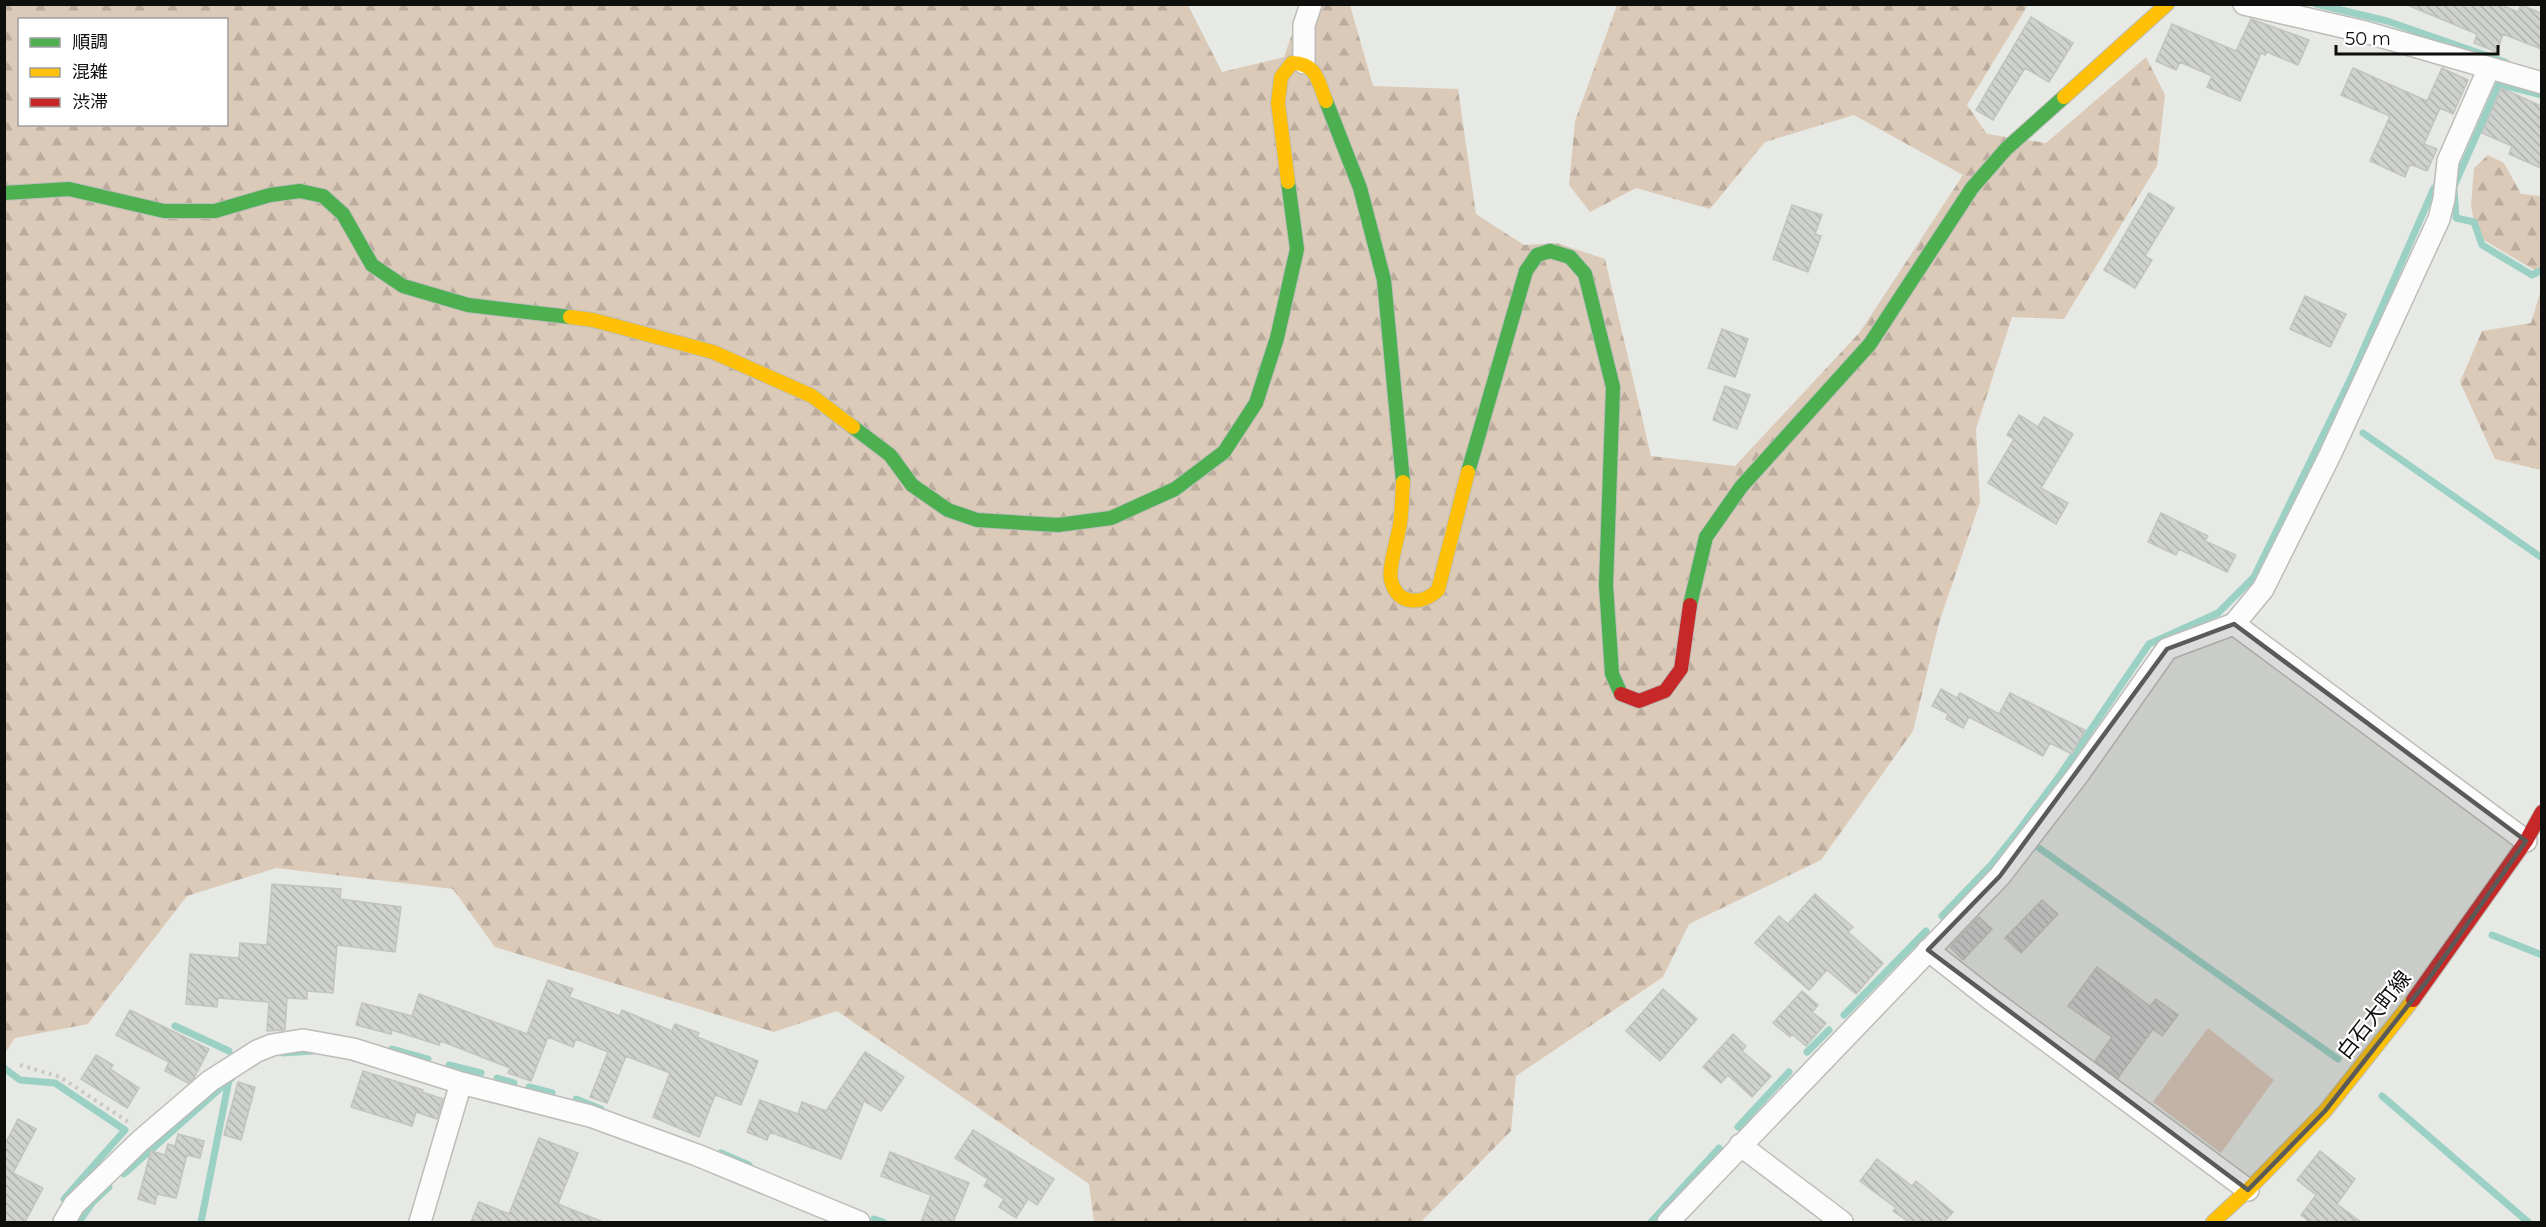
<svg xmlns="http://www.w3.org/2000/svg" width="2546" height="1227" font-family="Montserrat,'Noto Sans JP',sans-serif">
<style>
.green{fill:#dccab9}
.forest{fill:url(#forest-firs);fill-rule:evenodd}
.lines{fill:none;stroke-linecap:round;stroke-linejoin:round}
.stream{stroke:#9bd1c5;stroke-width:7}
.building{fill:url(#building-back-hatch);stroke:#c2c4c0;stroke-width:1.5}
.street-casing{stroke:#bcbdb9;stroke-width:24}
.fast-casing{stroke:#bcbdb9;stroke-width:16}
.slow-casing{stroke:#bcbdb9;stroke-width:16}
.jam-casing{stroke:#bcbdb9;stroke-width:16}
.path{stroke:#c9c9c8;stroke-width:4;stroke-dasharray:3 4.5;stroke-linecap:butt}
.street{stroke:#fbfcfb;stroke-width:21}
.fast{stroke:#4caf50;stroke-width:14}
.slow{stroke:#ffc107;stroke-width:14}
.jam{stroke:#c62828;stroke-width:14}
.marked{fill:#5a5b58;fill-opacity:0.2;stroke:#5a5b58;stroke-width:4.5;stroke-linejoin:round}
.labels{text-anchor:middle;stroke-width:4.5;stroke-linejoin:round;paint-order:stroke}
.street-label{font-size:21px;fill:#0e0f0c;stroke:#fff}
</style>
<defs>
<pattern id="forest-firs" width="22" height="20" patternUnits="userSpaceOnUse" patternTransform="scale(1.5)"><rect width="22" height="20" fill="#dccab9"/><path d="M5 1l3.5 6h-7zM16 11l3.5 6h-7z" fill="#bcac9e"/></pattern>
<pattern id="building-back-hatch" width="6" height="6" patternUnits="userSpaceOnUse" patternTransform="scale(1.5)"><rect width="6" height="6" fill="#d0d2cf"/><path d="M-1 5l2 2M0 0l6 6M5-1l2 2" fill="none" stroke="#b1b3b1"/></pattern>
</defs>
<rect width="100%" height="100%" fill="#e7e9e4"/>
<path class="green" d="M2208,1028l66,52 -53,73 -68,-51z"/>
<path class="forest" d="M5,5h1183l34,67 62,-15 18,-52h48l23,81 85,3 18,125 48,31 33,-2 48,16 46,197 84,10 125,-134 103,-157 -109,-60 -89,27 -55,67 -74,-21 -46,24 -21,-27 6,-64 42,-116h411l-61,100 20,29 59,9 100,-86 19,38 -8,71 -93,153 -52,-2 -36,112 4,73 -41,121 -26,108 -92,129 -132,64 -26,53 -147,99 -5,55 -90,91h-327l-5,-38 -252,-173 -63,21 -279,-85 -42,-58 -177,-21 -89,28 -99,128 -73,14 -10,15zM20,20h206v104h-206z
M2488,155l16,8 17,31 20,2v78l-64,-38 -6,-30 3,-38z
M2541,290l1,180h-1l-46,-11 -35,-77 22,-51 49,-8z"/>
<g class="lines">
<path class="stream" d="M2316,4l71,17 118,41
M2501,80l-2,4 43,11
M2454,189l2,29 18,4 8,23 50,30 10,-5
M2363,433l179,125
M2039,848l299,211
M1942,916l50,-52 24,-30 44,-59 89,-131 69,-31 36,-36 96,-197 84,-192 20,-2 45,-102
M2492,935l50,20
M1844,1015l82,-84
M175,1026l54,25
M392,1049l36,10
M1807,1052l22,-22
M283,1053l30,-2
M449,1065l32,8
M4,1068l16,12 35,3 70,47 -61,69
M497,1078l17,5
M529,1087l23,6
M2382,1096l146,126
M576,1099l25,10
M1738,1127l51,-55
M721,1153l28,12
M124,1174l108,-96
M874,1219l9,3
M79,1222l13,-19 17,-16
M201,1222l28,-142
M1651,1222l68,-74"/>
</g>
<path class="building" d="M2405,4h94l19,8 3,-7 20,8v36l-38,-15 -6,18 -23,-9 3,-9z
M2031,17l42,26 -24,39 -24,-14 -32,52 -17,-10z
M2251,19l58,21 -11,25 -31,-13 -2,3 -4,-2 -21,48 -33,-14 5,-11 -32,-14 -4,8 -20,-9 16,-37 64,27z
M2353,68l74,33 15,-33 26,12 -15,34 -13,-6 -16,36 13,5 -10,22 -17,-7 -5,13 -35,-16 20,-45 -49,-21z
M2501,88l40,18v62l-32,-14 3,-8 -30,-13z
M2149,193l25,15 -29,48 7,4 -17,28 -31,-18z
M1792,205l30,10 -7,19 6,2 -13,36 -35,-13z
M2305,296l41,18 -16,33 -40,-18z
M1722,329l26,10 -13,38 -27,-9z
M1725,386l25,9 -13,34 -24,-9z
M2019,415l19,12 6,-10 29,17 -32,54 27,15 -12,21 -68,-41 26,-44 -7,-4z
M2161,513l47,23 -3,5 31,14 -9,17 -48,-23 -3,6 -28,-13z
M1941,689l16,9 3,-5 39,21 11,-21 75,37 -13,24 -22,-11 -7,13 -74,-39 -6,11 -17,-9 2,-5 -16,-8z
M272,884l69,5 -1,10 61,8 -6,45 -58,-7 -4,48 -26,-2v8l-20,-1 -2,32 -18,1 2,-29 -51,-4 -1,9 -31,-3 4,-50 49,4 1,-15 27,2z
M1815,894l38,33 -5,5 35,31 -27,31 -29,-24 -18,20 -54,-47 24,-27 9,8z
M2042,900l16,14 -37,39 -16,-15z
M1979,917l13,12 -29,31 -13,-13z
M2097,967l53,39 6,-7 22,16 -16,21 -9,-7 -35,49 -23,-17 17,-24 -44,-31z
M548,980l25,9 -4,8 51,19 2,-6 50,21 3,-7 24,9 -2,4 61,24 -17,44 -26,-10 -16,42 -46,-20 17,-44 -44,-17 -19,47 -17,-6 18,-45 -32,-13 -3,8 -25,-10 -17,44 -23,-8 2,-5 -69,-27 -2,4 -47,-15 -1,4 -35,-9 6,-22 50,13 7,-22 108,40z
M1663,989l34,30 -37,42 -34,-30z
M1802,991l16,14 -6,7 14,11 -20,23 -14,-12 -2,3 -17,-14z
M130,1010l79,39 -15,29 -6,5 -23,-12 4,-9 -53,-27z
M1733,1034l13,12 -4,5 29,25 -19,21 -24,-22 -7,8 -18,-16z
M865,1052l39,25 -23,34 -17,-10 -23,58 -71,-27 -3,8 -20,-8 13,-32 38,14 4,-12 24,9z
M96,1055l17,10 -3,4 29,19 -12,20 -46,-29z
M363,1071l60,19 -1,2 21,7 -6,20 -21,-7 -4,14 -61,-19z
M238,1082l17,5 -14,53 -17,-5z
M18,1119l18,10 -23,44 30,15 -18,34h-14l-7,-3v-73z
M973,1130l81,49 -17,26 -9,-6 -12,19 -17,-11 5,-8 -20,-13 4,-7 -33,-21z
M178,1134l26,7 -4,17 -13,-3 -11,43 -19,-4 -2,10 -17,-5 13,-48 14,4 3,-11 7,2z
M539,1138l39,15 -20,51 45,18h-132l8,-20 30,12z
M2320,1151l35,28 -18,25 24,18h-51l-9,-7 15,-20 -19,-15z
M890,1152l79,31 -16,39h-32l10,-27 -50,-19z
M1877,1159l35,27 4,-5 37,31 -9,10h-35l-16,-11 3,-3 -36,-27z"/>
<g class="lines">
<defs>
<path id="street" d="M2244,4l121,28 177,51
M1304,63v-38l7,-21
M2234,624l292,217
M1928,950l61,48 259,192
M1740,1145l102,77
M64,1222l10,-17 66,-64 70,-60 47,-30 15,-6 31,-5 50,9 108,34 129,33 107,39 162,67
M420,1222l41,-139
M1668,1222l332,-346 78,-101 89,-126 67,-25 29,-35 67,-134 109,-236 5,-20 4,-38 41,-93"/>
<path id="fast" d="M1326,101l34,87 24,92 19,202
M4,193l65,-4 95,22h51l55,-16 30,-4 23,5 20,18 29,51 31,21 65,19 102,12
M853,427l37,28 22,30 36,25 29,10 81,5 53,-7 64,-29 49,-37 32,-49 21,-65 20,-89 -9,-67
M1468,472l58,-201 11,-16 13,-4 20,6 15,17 28,113 -7,198 6,89 9,20
M1690,605l16,-68 35,-50 129,-143 102,-156 34,-39 58,-52"/>
<path id="slow" d="M2064,97l103,-93
M1288,182l-10,-79 3,-26 11,-14c25,0 26,19 34,38
M570,317l23,3 120,32 99,44 41,31
M1403,482c-1,14 -1,28 -3,42 -2,14 -12,44 -9,56 6,26 31,25 47,10l30,-118
M2213,1222l35,-32 77,-79 88,-111"/>
<path id="jam" d="M1621,694l18,7 26,-10 16,-22 9,-64
M2413,1000l113,-159 16,-29"/>
</defs>
<use href="#street" class="street-casing"/>
<use href="#fast" class="fast-casing"/>
<use href="#slow" class="slow-casing"/>
<use href="#jam" class="jam-casing"/>
<path class="path" d="M20,1065l40,12 70,46"/>
<use href="#street" class="street"/>
<use href="#fast" class="fast"/>
<use href="#slow" class="slow"/>
<use href="#jam" class="jam"/>
</g>
<path class="marked" d="M2234,624l292,217 -98,139 -103,131 -77,79 -320,-240 72,-74 167,-227z"/>
<g class="labels">
<g class="street-label">
<text transform="translate(2374 1015) rotate(-52)" y="7">白石大町線</text>
</g>
</g>
<rect width="2546" height="1227" fill="none" stroke="#0e0f0c" stroke-width="12"/>
<rect x="18" y="18" width="210" height="108" fill="#ffffff" stroke="#9f9f9e" stroke-width="1.5"/>
<rect x="30" y="38" width="30" height="9" fill="#4caf50" stroke="#9f9f9e" stroke-width="1.5"/>
<text x="72" y="48" font-size="18" fill="#0e0f0c">順調</text>
<rect x="30" y="68" width="30" height="9" fill="#ffc107" stroke="#9f9f9e" stroke-width="1.5"/>
<text x="72" y="78" font-size="18" fill="#0e0f0c">混雑</text>
<rect x="30" y="98" width="30" height="9" fill="#c62828" stroke="#9f9f9e" stroke-width="1.5"/>
<text x="72" y="108" font-size="18" fill="#0e0f0c">渋滞</text>
<path d="M2336 45v9h162v-9" fill="none" stroke="#0e0f0c" stroke-width="3"/>
<text x="2345" y="45" font-size="18" fill="#0e0f0c" stroke="#ffffff" stroke-width="4.5" paint-order="stroke">50 m</text>
</svg>
